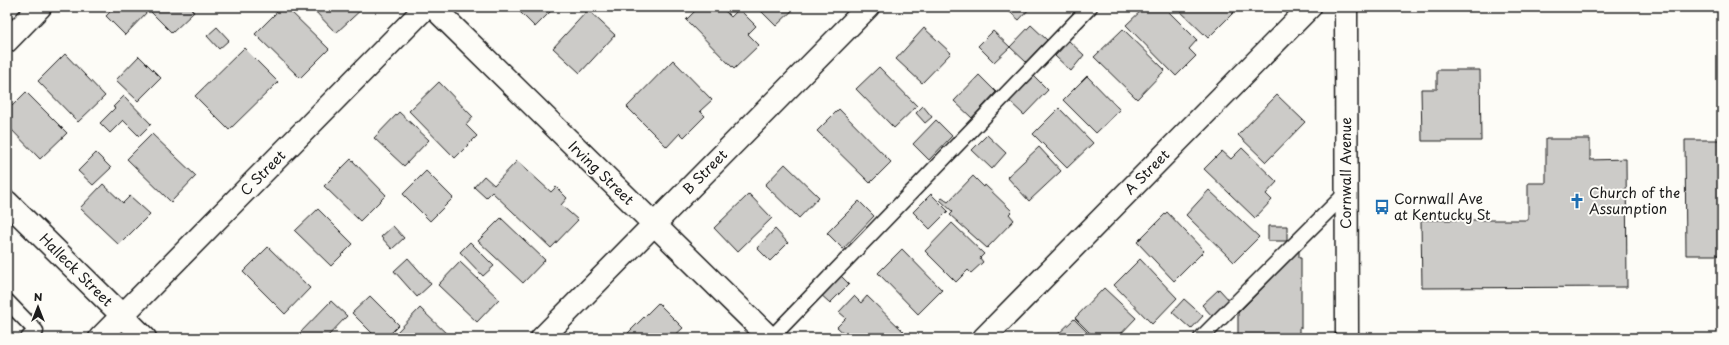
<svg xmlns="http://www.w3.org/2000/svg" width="1729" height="345" font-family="'Playpen Sans',sans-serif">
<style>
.building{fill:#cccbc8;stroke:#1c1c1c}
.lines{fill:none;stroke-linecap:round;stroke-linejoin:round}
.service-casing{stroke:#1c1c1c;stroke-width:17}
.minor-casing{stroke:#1c1c1c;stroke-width:25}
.tertiary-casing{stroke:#1c1c1c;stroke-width:25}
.service{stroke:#fdfcf7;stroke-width:14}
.minor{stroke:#fdfcf7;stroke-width:22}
.tertiary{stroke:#fdfcf7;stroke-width:22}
.labels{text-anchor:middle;stroke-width:4;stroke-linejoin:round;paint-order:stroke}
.street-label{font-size:14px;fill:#1c1c1c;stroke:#fdfcf7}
.poi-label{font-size:14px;fill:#1c1c1c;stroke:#fdfcf7;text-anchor:start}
</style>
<rect width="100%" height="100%" fill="#fdfcf7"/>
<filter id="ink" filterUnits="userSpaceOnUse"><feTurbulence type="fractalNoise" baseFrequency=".025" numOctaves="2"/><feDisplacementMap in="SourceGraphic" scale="8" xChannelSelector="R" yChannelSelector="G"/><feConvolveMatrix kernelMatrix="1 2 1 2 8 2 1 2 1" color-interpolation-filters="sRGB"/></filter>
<g filter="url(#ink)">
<path class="building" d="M115,7h74l5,5 -22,21 -23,-23 -24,25 -19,-19z
M282,7h4l43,42 -29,29 -45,-44z
M311,7h53l-28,26z
M515,7h40l-20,20z
M699,7h22l10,10 8,-8 17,17 -8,8 11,11 -25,24 -48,-49z
M757,7h39l-20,19z
M1004,7h27l-12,13z
M1145,7h19l33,33 -8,9 7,7 -20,20 -50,-51z
M1176,7h59l2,2 -29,29z
M588,10l27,25 -35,38 -27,-25z
M1031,25l16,15 -21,22 -16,-15z
M217,27l12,13 -10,9 -12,-13z
M924,28l27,25 -29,30 -26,-24z
M1123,29l42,41 -28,29 -43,-42z
M993,31l17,16 -16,15 -16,-16z
M1069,41l15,14 -13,16 -16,-15z
M244,48l34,34 -49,48 -34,-34z
M65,54l40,42 -27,26 -40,-41z
M139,56l22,22 -23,23 -22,-21z
M673,60l39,40 -12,11 5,5 -21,21 -4,-4 -13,14 -40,-40z
M879,67l38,39 -23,22 -38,-39z
M1437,70h43l1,71h-59l-1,-52h16z
M979,75l17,17 -24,26 -18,-17z
M1033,75l15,15 -24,25 -16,-15z
M1087,76l33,34 -24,23 -33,-33z
M439,82l34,35 -7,8 11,11 -22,22 -46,-47z
M26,92l41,41 -27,26 -33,-34v-14z
M1277,95l28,27 -39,40 -28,-27z
M124,96l27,28 -12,12 -16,-16 -13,13 -10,-10 15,-15 -2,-1z
M923,106l9,11 -7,6 -9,-10z
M1059,108l34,35 -26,25 -34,-34z
M839,109l52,53 -21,21 -53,-52z
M399,112l30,28 -25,26 -30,-28z
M936,120l16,16 -23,24 -16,-16z
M152,134l44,42 -25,26 -44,-43z
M987,135l19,18 -14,16 -20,-19z
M1546,139h44v21l36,-1 1,128 -205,1 -1,-68h107v-37h18z
M1685,140h37v115h-36z
M1039,147l22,24 -32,30 -22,-24z
M1242,148l35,34 -11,12 6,6 -17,18 -51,-49 18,-18 9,8z
M96,153l15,15 -18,17 -15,-14z
M351,159l35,36 -26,26 -36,-35z
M517,161l34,31 5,-5 11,11 -6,7 17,15 -27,28 -59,-56 -6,6 -12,-11 10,-11 10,9z
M785,164l34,33 -20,21 -34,-33z
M426,171l27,27 -23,23 -27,-27z
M973,176l11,11 1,-2 27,26 -3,3 5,6 -27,28 -37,-33 3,-3 -13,-12 2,-2 6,4z
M103,184l20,19 7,-7 20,18 -31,31 -39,-37z
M1209,190l50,47 -25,25 -48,-47z
M749,194l23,24 -35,34 -23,-24z
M931,194l17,17 -18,18 -17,-17z
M859,201l15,15 -31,33 -16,-16z
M318,209l35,35 -22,22 -36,-35z
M1167,212l37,39 -30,30 -37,-39z
M501,218l44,42 -22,23 -45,-42z
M952,223l32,31 -4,4 3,4 -12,11 -3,-3 -12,12 -31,-31z
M393,226l11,12 -12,11 -11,-12z
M1268,226h19v15h-19z
M775,229l13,14 -18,18 -13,-13z
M470,242l24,24 -11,10 -23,-24z
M268,247l42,41 -25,26 -42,-42z
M902,249l40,41 -24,24 -40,-41z
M1299,251v7h2v70h-2v10h-61v-25z
M408,258l23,26 -14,13 -23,-26z
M1140,259l37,39 -25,26 -38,-39z
M460,262l39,37 -22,23 -39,-37z
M838,273l11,11 -19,19 -12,-11z
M1104,288l32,30 -19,20h-22l-20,-20z
M1219,289l11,12 -17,16 -11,-12z
M370,296l29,29 -13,13h-9l-25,-25z
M854,296l7,7 6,-7 38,37 -5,5h-51l-12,-11 9,-9 -7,-6z
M1184,299l19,17 -12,13 -19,-17z
M331,301l16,15 -21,22h-31z
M658,303l25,25 -11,10h-40l-4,-5z
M420,308l31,30h-47l-7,-6z
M1074,319l19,19h-39z"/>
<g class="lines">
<defs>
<path id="service" d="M7,301l29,30 -8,7
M771,338l319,-331
M1201,338l145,-145"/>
<path id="minor" d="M433,7l337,331
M7,41l33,-34
M7,202l138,136
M100,338l326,-331
M542,338l326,-331
M984,338l326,-331"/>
<path id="tertiary" d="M1346,7l1,331"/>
</defs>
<use href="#service" class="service-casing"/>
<use href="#minor" class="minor-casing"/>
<use href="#tertiary" class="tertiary-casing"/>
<use href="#service" class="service"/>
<use href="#minor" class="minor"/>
<use href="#tertiary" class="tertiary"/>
</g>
</g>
<defs>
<symbol id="church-bare" viewBox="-9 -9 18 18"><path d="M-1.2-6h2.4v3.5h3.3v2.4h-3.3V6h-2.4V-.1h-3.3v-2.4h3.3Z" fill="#1f6fb2" stroke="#fdfcf7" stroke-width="2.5" paint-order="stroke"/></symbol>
<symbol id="bus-bare" viewBox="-9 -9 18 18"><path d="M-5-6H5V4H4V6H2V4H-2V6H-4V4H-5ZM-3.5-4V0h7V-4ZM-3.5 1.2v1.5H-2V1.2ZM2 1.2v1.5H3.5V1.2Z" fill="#1f6fb2" stroke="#fdfcf7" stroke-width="2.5" paint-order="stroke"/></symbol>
</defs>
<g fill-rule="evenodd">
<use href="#church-bare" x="1566" y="190" width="22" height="22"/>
<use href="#bus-bare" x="1371" y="196" width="22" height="22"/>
</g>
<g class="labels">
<g class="street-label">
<text transform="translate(705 172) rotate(-45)" y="5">B Street</text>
<text transform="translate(1147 172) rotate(-45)" y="5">A Street</text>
<text transform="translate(263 173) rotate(-45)" y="5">C Street</text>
<text transform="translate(601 173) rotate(44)" y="5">Irving Street</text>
<text transform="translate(1346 173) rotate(-90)" y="5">Cornwall Avenue</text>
<text transform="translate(76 270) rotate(45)" y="5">Halleck Street</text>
</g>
<g class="poi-label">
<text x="1589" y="198">Church of the<tspan x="1589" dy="16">Assumption</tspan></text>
<text x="1394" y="204">Cornwall Ave<tspan x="1394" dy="16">at Kentucky St</tspan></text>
</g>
</g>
<rect width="1729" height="345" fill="none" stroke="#fdfcf7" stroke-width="24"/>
<rect x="12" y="12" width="1705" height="321" fill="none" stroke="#1c1c1c" stroke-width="1.5" filter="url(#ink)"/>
<g transform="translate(38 307)" stroke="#fdfcf7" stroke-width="3" paint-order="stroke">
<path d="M0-3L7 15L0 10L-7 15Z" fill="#1c1c1c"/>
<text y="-6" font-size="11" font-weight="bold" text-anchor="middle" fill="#1c1c1c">N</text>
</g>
</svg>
